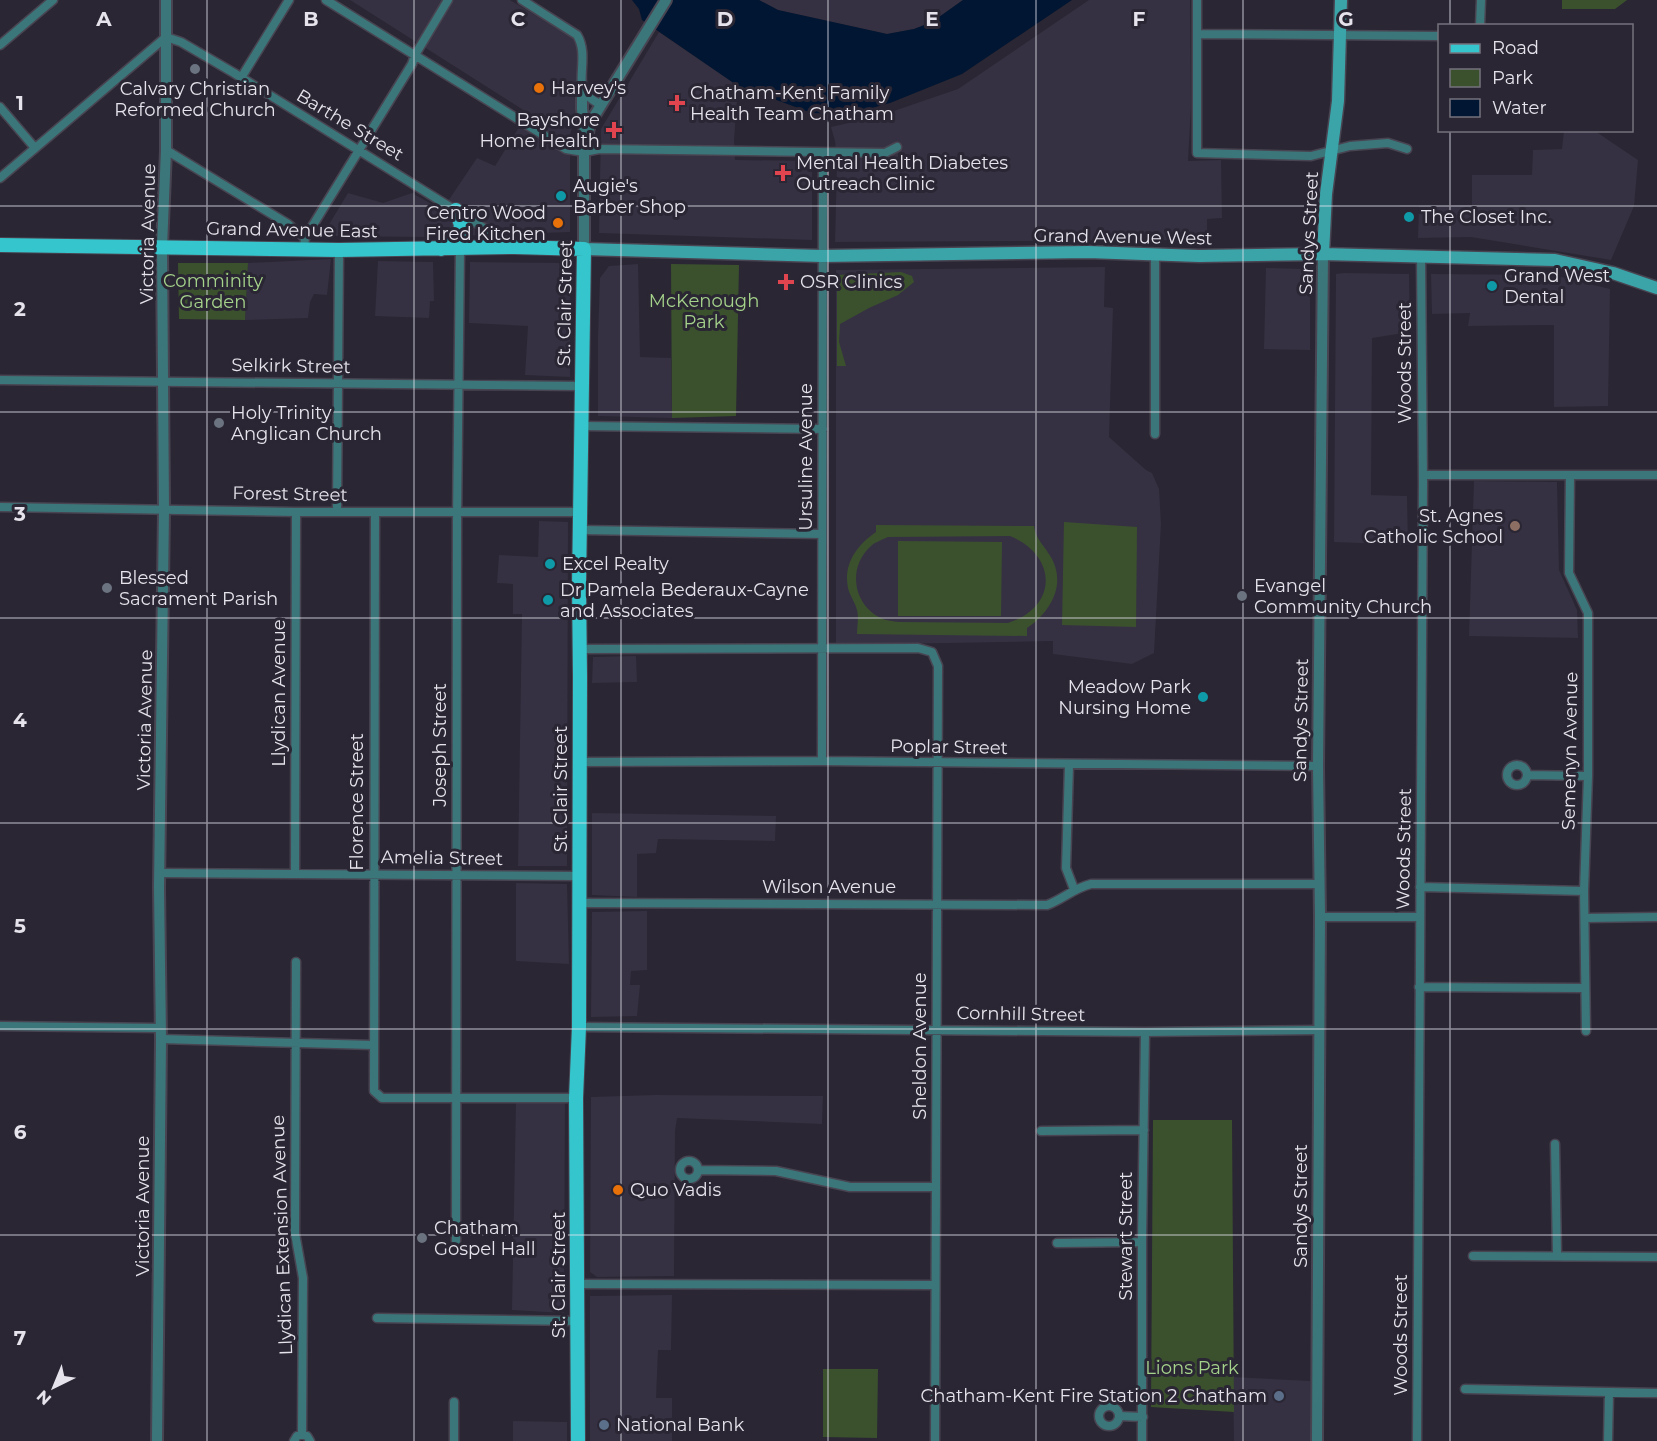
<svg xmlns="http://www.w3.org/2000/svg" width="1657" height="1441" font-family="Montserrat,sans-serif">
<style>
.built{fill:#363142}
.green{fill:#3b512e;fill-rule:evenodd}
.water{fill:#001632}
.lines{fill:none;stroke-linecap:round;stroke-linejoin:round}
.minor-casing{stroke:#484451;stroke-width:11}
.tertiary-casing{stroke:#484451;stroke-width:14}
.secondary-casing{stroke:#484451;stroke-width:15}
.primary-casing{stroke:#484451;stroke-width:16}
.minor{stroke:#3b777a;stroke-width:8}
.tertiary{stroke:#3b777a;stroke-width:10}
.secondary{stroke:#3ba4a8;stroke-width:12}
.primary{stroke:#34c6cc;stroke-width:14}
.grid{fill:none;stroke:#e6e3ec;stroke-width:1.5;stroke-opacity:0.55}
.worship-dot{fill:#6b7280;stroke:#2a2633;stroke-width:2}
.food-dot{fill:#e8710a;stroke:#2a2633;stroke-width:2}
.health-dot{fill:#e0444e;stroke:#2a2633;stroke-width:2}
.culture-dot{fill:#0f9aa8;stroke:#2a2633;stroke-width:2}
.education-dot{fill:#8d6e63;stroke:#2a2633;stroke-width:2}
.service-dot{fill:#5c6f8a;stroke:#2a2633;stroke-width:2}
.labels{text-anchor:middle;stroke-width:6;stroke-linejoin:round;paint-order:stroke}
.poi-label{font-size:18px;fill:#e6e3ec;stroke:#2a2633;text-anchor:start}
.street-label{font-size:18px;fill:#e6e3ec;stroke:#2a2633}
.park-label{font-size:18px;fill:#a5d38b;stroke:#2a2633}
.grid-label{font-size:20px;text-anchor:middle;font-weight:bold;fill:#e6e3ec;stroke:#2a2633;stroke-width:6;stroke-linejoin:round;paint-order:stroke}
</style>
<rect width="100%" height="100%" fill="#2a2633"/>
<path class="built" d="M350,0h160l63,38 6,8v32l-5,10 2,25 -6,22v97l-142,5 -106,-1 26,-43 35,10 29,-10 30,17 35,-52 18,8 33,-53z
M759,0h204l-31,22 -18,7 -27,5 -109,-24z
M1089,0h101l1,107 -3,54 33,-1 1,58 -15,1v21l-372,2 2,-79 -2,-22 -4,-14 48,-11 79,-27z
M659,32l79,54 -4,54 1,20 77,1v79l-213,-7 2,-104z
M1564,131h31l43,29 -4,46 -23,54 -140,-23 -53,1 1,-32 53,-1v-30h60l1,-25 29,-1z
M331,259l-4,36 -13,-1 -4,8 -2,16 -63,2 3,-57z
M378,261l55,1 1,39h-4l-1,17 -54,-2z
M470,262l100,1v114l-45,-2 3,-49 -59,-3z
M638,264l2,93 31,1 1,60 -74,-2v-80l2,-58 9,-12z
M1105,267l-1,40 9,1 -4,129 37,33 6,3 7,16 2,35 -7,129 -22,11 -79,-10v-13l-217,4v-375z
M1266,268l36,1 8,4v77l-46,-1z
M1344,273l65,1 1,58 -38,6 -1,157 36,1 1,49 -74,-3 2,-268z
M1431,274l122,1 57,14 -2,117 -54,1v-82l-86,1 2,-13 -38,1z
M1474,481l83,1 2,88 18,40 1,28 -109,-2z
M539,521l29,1 -1,344h-49l4,-252h-9v-30l-16,-1 2,-28 39,2z
M636,656l1,26 -45,1 1,-26z
M592,813l184,3 -1,25 -117,-2 -2,14 -19,1v43l-45,-2z
M516,883l51,1 2,80 -53,-3z
M647,911v59l-16,1 -1,14h10l-3,31 -46,1 1,-105z
M655,1095l168,1 -1,28 -145,-6 -2,13 -1,145 -77,1 -7,-5 1,-175z
M516,1101h49l-1,212 -52,-3z
M672,1295l-1,55h-13l-2,48h16v43h-82v-145z
M1233,1377l77,4v60h-76z
M513,1421l54,1v19h-54z"/>
<path class="green" d="M1562,0h65l-12,9h-53z
M178,263h70l-3,57 -66,-1z
M671,264l68,1 -3,151 -64,2z
M901,272l11,4 2,6 -16,13 -29,13 -29,16 -1,18 7,24h-9v-91z
M1064,522l73,5 -1,100 -74,-2z
M876,525l158,1c2,14 11,20 18,33 14,27 -2,53 -25,69v8l-170,-2c0,-7 2,-17 0,-24 -2,-8 -7,-14 -9,-22 -5,-24 9,-43 28,-56zM1010,536c48,20 48,71 -2,87l-109,-1c-6,-1 -13,-1 -18,-4 -28,-13 -34,-51 -10,-72 4,-4 11,-6 17,-9z
M898,541l104,1 -1,74h-103z
M1153,1120h79l2,292 -83,-5z
M823,1369h55l-1,69 -54,-1z"/>
<path class="water" d="M632,0h127l19,10 109,24 27,-5 18,-7 31,-22h109l-110,74 -72,29 -40,11 -38,-1 -74,-27 -96,-66 -3,-11z"/>
<g class="lines">
<defs>
<path id="minor" d="M326,0l240,149 18,3 15,-3 286,4 12,-6
M522,0l55,35c12,19 -1,46 8,58 3,5 10,8 16,12
M1197,0v153l114,3 39,-10 38,-3 19,6
M1480,26l1,-26
M1197,34l243,2
M0,45l53,-45
M241,78l48,-78
M0,107l35,41
M166,150l122,74 17,14
M0,178l166,-141 15,5 53,31 279,173
M304,249l1,-11 107,-174 3,-9 33,-55
M0,380l582,6
M582,426l241,3
M1155,434v-179
M1423,475h234
M1570,475l-1,98 19,40v163l-4,115 2,140
M0,507l296,5h284
M337,511l2,-261
M375,512l-1,579 8,7h194
M581,530l241,4
M580,649l338,-1 14,4 6,14 -3,775
M822,761l1,-608
M579,762l243,-1 496,5
M1507 775a10 10 0 1 1 20 0a10 10 0 1 1-20 0Z
M1069,765l-3,103 8,21
M1527,775l61,1
M160,873l419,3
M295,873l1,-361
M1420,887l164,4
M580,903l467,2c16,-6 27,-17 44,-21h229
M1320,917h99
M1586,918l71,-1
M296,962l-1,271 8,45 -1,156
M1419,987l166,1
M0,1026l161,2
M579,1027l566,5 175,-2
M161,1039l212,6
M1041,1131l103,-1
M1555,1144l2,111
M680 1170a9 9 0 1 1 18 0a9 9 0 1 1-18 0Z
M698,1170l78,1 74,16h86
M456,1241l1,-720 3,-272
M1057,1243l85,-1
M1473,1256l184,1
M577,1284l358,1
M377,1318l199,3
M1465,1389l192,4
M454,1402v39
M1099 1416a10 10 0 1 1 20 0a10 10 0 1 1-20 0Z
M1119,1416l24,1
M294,1441l3,-5 5,-2 5,2 3,5
M1142,1441v-199l3,-210
M1417,1441l6,-958 -2,-226
M1608,1441l1,-48"/>
<path id="tertiary" d="M582,89v20l3,23
M584,249v-97l6,-29 76,-123
M157,1441l4,-402 -2,-151 5,-379 -2,-262 4,-97v-150
M1317,1441l3,-524 -2,-151 5,-512"/>
<path id="secondary" d="M584,249l238,7 266,-4 111,4 124,-2 232,6 58,13 44,15
M1323,254l3,-60 12,-93 3,-101"/>
<path id="primary" d="M0,245l339,5 175,-3 70,2 -5,336 1,92 -1,350 -3,71 2,343
M441,249l18,-12 2,-12 -5,-15"/>
</defs>
<use href="#minor" class="minor-casing"/>
<use href="#tertiary" class="tertiary-casing"/>
<use href="#secondary" class="secondary-casing"/>
<use href="#primary" class="primary-casing"/>
<use href="#minor" class="minor"/>
<use href="#tertiary" class="tertiary"/>
<use href="#secondary" class="secondary"/>
<use href="#primary" class="primary"/>
</g>
<path class="grid" d="M207,0v1441M414,0v1441M621,0v1441M828,0v1441M1036,0v1441M1243,0v1441M1450,0v26M1450,130v1311M0,206h1657M0,412h1657M0,618h1657M0,823h1657M0,1029h1657M0,1235h1657"/>
<g class="worship-dot">
<circle cx="195" cy="69" r="6"/>
<circle cx="219" cy="423" r="6"/>
<circle cx="107" cy="588" r="6"/>
<circle cx="1242" cy="596" r="6"/>
<circle cx="422" cy="1238" r="6"/>
</g>
<g class="food-dot">
<circle cx="539" cy="88" r="6"/>
<circle cx="558" cy="223" r="6"/>
<circle cx="618" cy="1190" r="6"/>
</g>
<g class="health-dot">
<path d="M674 94h6v6h6v6h-6v6h-6v-6h-6v-6h6z"/>
<path d="M611 121h6v6h6v6h-6v6h-6v-6h-6v-6h6z"/>
<path d="M780 164h6v6h6v6h-6v6h-6v-6h-6v-6h6z"/>
<path d="M783 273h6v6h6v6h-6v6h-6v-6h-6v-6h6z"/>
</g>
<g class="culture-dot">
<circle cx="561" cy="196" r="6"/>
<circle cx="1409" cy="217" r="6"/>
<circle cx="1492" cy="286" r="6"/>
<circle cx="550" cy="564" r="6"/>
<circle cx="548" cy="600" r="6"/>
<circle cx="1203" cy="697" r="6"/>
</g>
<circle class="education-dot" cx="1515" cy="526" r="6"/>
<g class="service-dot">
<circle cx="1279" cy="1396" r="6"/>
<circle cx="604" cy="1425" r="6"/>
</g>
<g class="labels">
<g class="poi-label">
<text x="551" y="94">Harvey's</text>
<text x="195" y="95" text-anchor="middle">Calvary Christian<tspan x="195" dy="21">Reformed Church</tspan></text>
<text x="690" y="99">Chatham-Kent Family<tspan x="690" dy="21">Health Team Chatham</tspan></text>
<text x="600" y="126" text-anchor="end">Bayshore<tspan x="600" dy="21">Home Health</tspan></text>
<text x="796" y="169">Mental Health Diabetes<tspan x="796" dy="21">Outreach Clinic</tspan></text>
<text x="573" y="192">Augie's<tspan x="573" dy="21">Barber Shop</tspan></text>
<text x="546" y="219" text-anchor="end">Centro Wood<tspan x="546" dy="21">Fired Kitchen</tspan></text>
<text x="1421" y="223">The Closet Inc.</text>
<text x="1504" y="282">Grand West<tspan x="1504" dy="21">Dental</tspan></text>
<text x="800" y="288">OSR Clinics</text>
<text x="231" y="419">Holy Trinity<tspan x="231" dy="21">Anglican Church</tspan></text>
<text x="1503" y="522" text-anchor="end">St. Agnes<tspan x="1503" dy="21">Catholic School</tspan></text>
<text x="562" y="570">Excel Realty</text>
<text x="119" y="584">Blessed<tspan x="119" dy="21">Sacrament Parish</tspan></text>
<text x="1254" y="592">Evangel<tspan x="1254" dy="21">Community Church</tspan></text>
<text x="560" y="596">Dr Pamela Bederaux-Cayne<tspan x="560" dy="21">and Associates</tspan></text>
<text x="1191" y="693" text-anchor="end">Meadow Park<tspan x="1191" dy="21">Nursing Home</tspan></text>
<text x="630" y="1196">Quo Vadis</text>
<text x="434" y="1234">Chatham<tspan x="434" dy="21">Gospel Hall</tspan></text>
<text x="1267" y="1402" text-anchor="end">Chatham-Kent Fire Station 2 Chatham</text>
<text x="616" y="1431">National Bank</text>
</g>
<g class="street-label">
<text transform="translate(350 125) rotate(31)" y="6">Barthe Street</text>
<text transform="translate(292 230) rotate(1)" y="6">Grand Avenue East</text>
<text transform="translate(1309 233) rotate(-87)" y="6">Sandys Street</text>
<text transform="translate(148 234) rotate(-89)" y="6">Victoria Avenue</text>
<text transform="translate(1123 237) rotate(1)" y="6">Grand Avenue West</text>
<text transform="translate(565 303) rotate(-89)" y="6">St. Clair Street</text>
<text transform="translate(1405 363) rotate(-90)" y="6">Woods Street</text>
<text transform="translate(291 366) rotate(1)" y="6">Selkirk Street</text>
<text transform="translate(806 457) rotate(-90)" y="6">Ursuline Avenue</text>
<text transform="translate(290 494) rotate(1)" y="6">Forest Street</text>
<text transform="translate(279 693) rotate(-90)" y="6">Llydican Avenue</text>
<text transform="translate(145 720) rotate(-89)" y="6">Victoria Avenue</text>
<text transform="translate(1301 720) rotate(-89)" y="6">Sandys Street</text>
<text transform="translate(440 745) rotate(-90)" y="6">Joseph Street</text>
<text transform="translate(949 747) rotate(1)" y="6">Poplar Street</text>
<text transform="translate(1570 751) rotate(-89)" y="6">Semenyn Avenue</text>
<text transform="translate(561 789) rotate(-90)" y="6">St. Clair Street</text>
<text transform="translate(357 802) rotate(-90)" y="6">Florence Street</text>
<text transform="translate(1404 849) rotate(-89)" y="6">Woods Street</text>
<text transform="translate(442 858) rotate(1)" y="6">Amelia Street</text>
<text x="829" y="893">Wilson Avenue</text>
<text transform="translate(1021 1014) rotate(1)" y="6">Cornhill Street</text>
<text transform="translate(920 1046) rotate(-90)" y="6">Sheldon Avenue</text>
<text transform="translate(143 1206) rotate(-90)" y="6">Victoria Avenue</text>
<text transform="translate(1301 1206) rotate(-90)" y="6">Sandys Street</text>
<text transform="translate(282 1235) rotate(-92)" y="6">Llydican Extension Avenue</text>
<text transform="translate(1126 1236) rotate(-90)" y="6">Stewart Street</text>
<text transform="translate(559 1275) rotate(-90)" y="6">St. Clair Street</text>
<text transform="translate(1401 1335) rotate(-90)" y="6">Woods Street</text>
</g>
<g class="park-label">
<text x="213" y="287">Comminity<tspan x="213" dy="21">Garden</tspan></text>
<text x="704" y="307">McKenough<tspan x="704" dy="21">Park</tspan></text>
<text x="1192" y="1374">Lions Park</text>
</g>
</g>
<g class="grid-label">
<text x="104" y="26">A</text>
<text x="311" y="26">B</text>
<text x="518" y="26">C</text>
<text x="725" y="26">D</text>
<text x="932" y="26">E</text>
<text x="1139" y="26">F</text>
<text x="1346" y="26">G</text>
<text x="20" y="110">1</text>
<text x="20" y="316">2</text>
<text x="20" y="521">3</text>
<text x="20" y="727">4</text>
<text x="20" y="933">5</text>
<text x="20" y="1139">6</text>
<text x="20" y="1345">7</text>
</g>
<rect x="1438" y="24" width="195" height="108" fill="#2a2633" stroke="#75727d" stroke-width="1.5"/>
<rect x="1450" y="44" width="30" height="9" fill="#34c6cc" stroke="#75727d" stroke-width="1.5"/>
<text x="1492" y="54" font-size="18" fill="#e6e3ec">Road</text>
<rect x="1450" y="69" width="30" height="18" fill="#3b512e" stroke="#75727d" stroke-width="1.5"/>
<text x="1492" y="84" font-size="18" fill="#e6e3ec">Park</text>
<rect x="1450" y="99" width="30" height="18" fill="#001632" stroke="#75727d" stroke-width="1.5"/>
<text x="1492" y="114" font-size="18" fill="#e6e3ec">Water</text>
<g transform="translate(54 1387) rotate(223)" stroke="#2a2633" stroke-width="4.5" paint-order="stroke">
<path d="M0-4.5L10 22L0 15L-10 22Z" fill="#e6e3ec"/>
<text y="-9" font-size="16" font-weight="bold" text-anchor="middle" fill="#e6e3ec">N</text>
</g>
</svg>
